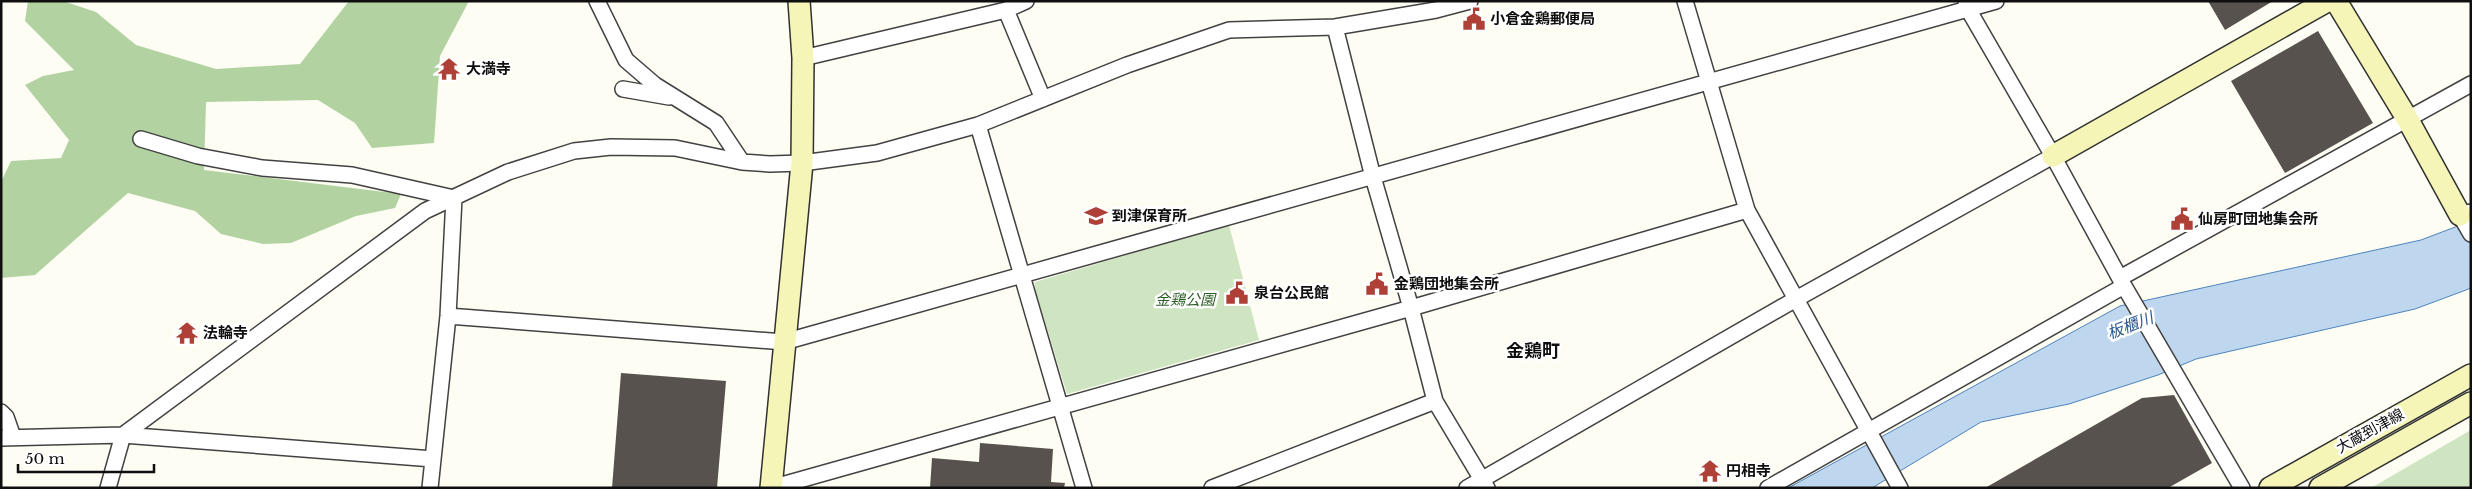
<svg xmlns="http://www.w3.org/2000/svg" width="2472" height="489" font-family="'Libre Baskerville','Noto Sans JP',serif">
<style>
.green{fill:#cfe4c0}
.forest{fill:#b2d3a1}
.water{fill:#bed7ef;stroke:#4e84bc}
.building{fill:#57524d}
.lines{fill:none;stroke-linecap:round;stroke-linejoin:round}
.street-casing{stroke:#424242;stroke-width:18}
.secondary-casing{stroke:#313131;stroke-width:24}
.street{stroke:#fff;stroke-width:15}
.secondary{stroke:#f5f5b7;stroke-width:21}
.labels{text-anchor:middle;stroke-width:5;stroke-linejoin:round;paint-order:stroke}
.poi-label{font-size:15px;font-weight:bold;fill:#0f0f0f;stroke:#fff;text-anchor:start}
.park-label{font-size:15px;font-style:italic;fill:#2c5f27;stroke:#fff}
.street-label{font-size:15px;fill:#0f0f0f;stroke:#fff}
.water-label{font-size:16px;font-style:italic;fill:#285792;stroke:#fff}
.quarter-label{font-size:18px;font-weight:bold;fill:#0f0f0f;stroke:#fff}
</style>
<rect width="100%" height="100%" fill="#fdfdf3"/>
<path class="green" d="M1229,225l30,115 -192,54 -32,-105v-7z
M2471,430v58h-100z"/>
<path class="forest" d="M28,1h35l33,11 40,33 80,24 84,-5 49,-63h120l-29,55 -6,87 -62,5 -17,-25 -37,-23 -112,2 -2,68 197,24 -6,14 -39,8 -65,27 -28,1 -42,-10 -26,-23 -67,-18 -93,82 -34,3v-96l10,-21 50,-3 8,-18 -44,-55 18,-9 31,-6 -49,-49z"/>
<path class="water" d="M2471,221v67l-5,2 -51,19 -219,50 -38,16 -89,29 -88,18 -109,66h-84l332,-182 301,-66z"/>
<path class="building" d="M2208,1h65l-48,29z
M2318,31l55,92 -88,50 -54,-92z
M621,373l105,8 -9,107h-105z
M2174,395l38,68 -44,25h-183l157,-90z
M980,443l73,6 -2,33 14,1 -1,5h-134l2,-30 47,4z"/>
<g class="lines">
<defs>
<path id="street" d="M597,1l29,59 29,25 61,38 26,39
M1685,1l62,209 153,278
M1966,1l2,8 85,147 71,130 118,202
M1006,10l37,89
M1335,27l38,150 38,131 24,93 52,87
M803,58l203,-48 20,-9
M623,89l46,8
M978,125l106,363
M141,139l57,17 64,12 90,7 102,23
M2471,212l-11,3 11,19
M2120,278l351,-194
M448,316l336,26 1212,-341
M1,412l5,5 7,20
M1,438l122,-3 310,24
M108,488l15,-53 302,-224 83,-39 66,-21 37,-4 64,1 67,14 28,2 32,-1 75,-10 101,-28 149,-60 102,-35 106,-3 101,-17 34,-9
M430,488l18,-172 6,-118
M771,488l640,-180 336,-98
M1212,488l223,-87
M1467,488l329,-189 257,-143
M1768,488l356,-202"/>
<path id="secondary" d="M2336,1l72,119 52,95
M2053,156l274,-155
M771,488l31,-325 1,-105 -4,-57
M2270,488l201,-113
M2320,488l151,-85"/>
</defs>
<use href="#street" class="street-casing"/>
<use href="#secondary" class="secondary-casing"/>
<use href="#street" class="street"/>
<use href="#secondary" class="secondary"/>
</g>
<defs>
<symbol id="civic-bare" viewBox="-9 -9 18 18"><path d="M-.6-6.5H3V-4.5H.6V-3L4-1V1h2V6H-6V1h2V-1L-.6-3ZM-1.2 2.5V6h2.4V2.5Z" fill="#ae4038" stroke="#fff" stroke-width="2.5" paint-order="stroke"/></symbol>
<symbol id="temple-bare" viewBox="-9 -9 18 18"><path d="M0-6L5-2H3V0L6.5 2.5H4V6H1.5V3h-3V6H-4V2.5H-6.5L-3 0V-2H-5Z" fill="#ae4038" stroke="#fff" stroke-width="2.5" paint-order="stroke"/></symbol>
<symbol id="school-bare" viewBox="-9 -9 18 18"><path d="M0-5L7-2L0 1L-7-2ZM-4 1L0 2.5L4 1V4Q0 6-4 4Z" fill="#ae4038" stroke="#fff" stroke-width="2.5" paint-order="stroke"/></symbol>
</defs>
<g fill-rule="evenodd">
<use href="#civic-bare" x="1458" y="3" width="32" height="32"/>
<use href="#temple-bare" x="433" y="53" width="32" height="32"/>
<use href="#school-bare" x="1080" y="200" width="32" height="32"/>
<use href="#civic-bare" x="2166" y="203" width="32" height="32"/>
<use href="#civic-bare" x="1361" y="268" width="32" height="32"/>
<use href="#civic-bare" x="1221" y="277" width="32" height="32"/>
<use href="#temple-bare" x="171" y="317" width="32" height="32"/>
<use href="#temple-bare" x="1694" y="455" width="32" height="32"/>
</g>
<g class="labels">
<g class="poi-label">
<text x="1490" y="24">小倉金鶏郵便局</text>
<text x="466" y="74">大満寺</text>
<text x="1112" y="221">到津保育所</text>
<text x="2198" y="224">仙房町団地集会所</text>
<text x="1394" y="289">金鶏団地集会所</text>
<text x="1254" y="298">泉台公民館</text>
<text x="203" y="338">法輪寺</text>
<text x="1726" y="476">円相寺</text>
</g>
<g class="park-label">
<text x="1185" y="305">金鶏公園</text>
</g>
<g class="street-label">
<text transform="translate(2370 431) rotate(-29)" y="5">大蔵到津線</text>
</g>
<g class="water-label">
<text transform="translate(2130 325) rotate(-21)" y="6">板櫃川</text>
</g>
<g class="quarter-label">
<text x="1533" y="357">金鶏町</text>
</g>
</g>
<rect width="2472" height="489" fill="none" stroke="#0f0f0f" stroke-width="5"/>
<path d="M18 464v8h136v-8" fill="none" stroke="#0f0f0f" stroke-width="2.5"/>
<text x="25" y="464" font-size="15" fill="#0f0f0f" stroke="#ffffff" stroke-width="4" paint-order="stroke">50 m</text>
</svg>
